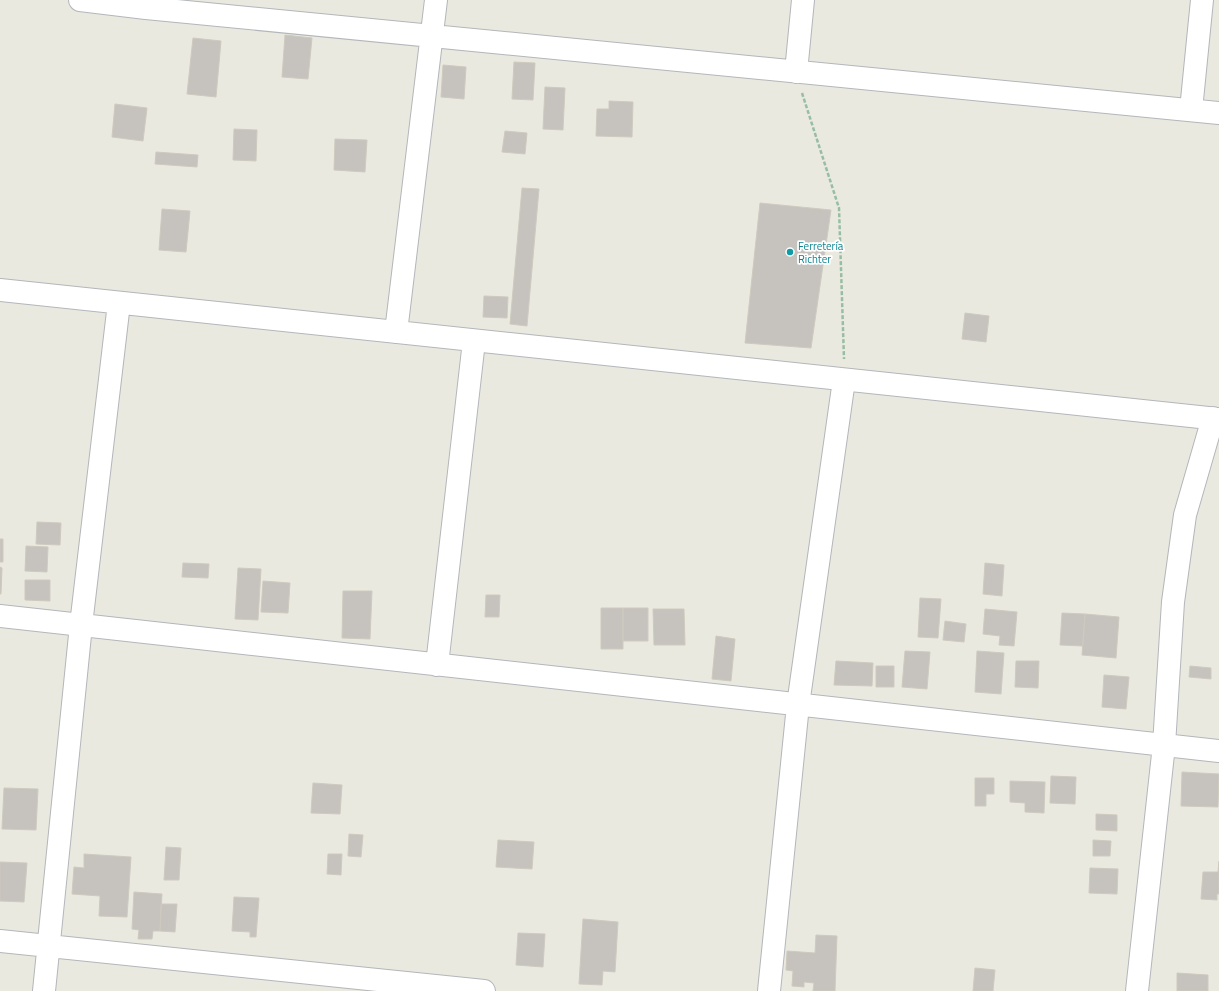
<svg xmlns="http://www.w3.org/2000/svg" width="1219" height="991" font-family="'Titillium Web',sans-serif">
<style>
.building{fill:#c6c3be;stroke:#cecabf}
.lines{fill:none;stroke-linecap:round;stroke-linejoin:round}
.minor-casing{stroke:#b3b6ba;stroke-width:24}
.path{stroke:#97bea4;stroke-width:2.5;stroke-dasharray:4 2;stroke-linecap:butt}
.minor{stroke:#fff;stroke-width:22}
.culture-dot{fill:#0f9aa8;stroke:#fff;stroke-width:1.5}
.labels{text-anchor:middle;stroke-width:3.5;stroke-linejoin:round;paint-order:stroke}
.culture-label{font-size:11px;fill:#0d838f;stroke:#fff;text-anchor:start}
</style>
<rect width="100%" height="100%" fill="#eae9e0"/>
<path class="building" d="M285,35l27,3 -4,41 -26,-2z
M193,38l28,3 -5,56 -29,-3z
M514,62l21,1 -2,37 -21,-1z
M443,65l23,2 -2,32 -23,-2z
M545,87l20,1 -2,42 -20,-1z
M609,101l24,1 -1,35 -36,-1 1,-27h12z
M115,104l32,4 -4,33 -31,-4z
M234,129l23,1 -1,31 -23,-1z
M505,131l22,2 -2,21 -23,-2z
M335,139l32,1 -2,32 -31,-2z
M156,152l42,3 -1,12 -42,-3z
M522,188l17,1 -12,137 -17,-2z
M760,203l71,7 -20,138 -66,-5z
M162,209l28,2 -4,41 -27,-2z
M484,296l24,1 -1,21 -24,-1z
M965,313l24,3 -3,26 -24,-3z
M37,522l24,1 -1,22 -24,-1z
M0,539h3v23h-3z
M26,546l22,1 -1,25 -22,-1z
M183,563l26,1 -1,14 -26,-1z
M985,563l19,2 -2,31 -19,-2z
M0,567l2,1 -1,26h-1z
M238,568l23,1 -3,51 -23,-1z
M25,580h25v21l-25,-1z
M263,581l27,2 -2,30 -27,-1z
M343,591h29l-2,48 -28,-1z
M486,595h14l-1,22h-14z
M920,598l21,1 -3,39 -20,-1z
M601,608h22v41h-22z
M623,608h25v33h-25z
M653,609h31l1,36h-31z
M985,609l32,3 -3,34 -15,-1 1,-9 -17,-2z
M1062,613l23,1 -2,32 -23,-1z
M1085,614l34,3 -3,41 -34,-3z
M945,621l21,3 -2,18 -21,-2z
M716,636l19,3 -4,42 -19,-2z
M905,651l25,1 -3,37 -25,-2z
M977,651l27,2 -3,41 -26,-2z
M836,661l37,2 -1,23 -38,-1z
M1016,661h23l-1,27 -23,-1z
M876,666h18v21h-18z
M1190,666l21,2v11l-22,-2z
M1104,675l25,2 -3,32 -24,-2z
M1182,772l37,2 -1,33 -37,-1z
M1051,776l25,1 -1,27 -25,-1z
M975,778h19v16h-8v12h-11z
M1010,781l35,1 -1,31 -19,-1v-9l-15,-1z
M313,783l29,2 -2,29 -29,-1z
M4,788l34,1 -2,41 -34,-1z
M1096,814l21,1v16l-21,-1z
M349,834l14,1 -2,22 -13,-1z
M498,840l36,2 -2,27 -36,-2z
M1093,840l18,1 -1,15h-17z
M166,847l15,1 -2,32h-15z
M84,854l47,3 -4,60 -28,-1 1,-20 -28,-2 2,-27 10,1z
M328,854h14l-1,21 -14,-1z
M1219,861v33h-2v6l-16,-1 2,-27h15z
M0,862l27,1 -3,39 -24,-1z
M1090,868l28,1 -1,25 -28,-1z
M134,892l28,2 -2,37h-7l-1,8h-14l1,-9 -7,-1z
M234,897l25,1 -3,39h-6v-5l-18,-1z
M161,904h16l-2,28 -15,-1z
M583,919l35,3 -3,50 -12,-1 -1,14 -23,-1z
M518,933l27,1 -2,33 -27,-2z
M816,935l21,1 -2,55h-22l1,-8 -10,-1v5l-12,-1 1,-15 -7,-1 1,-19 28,2z
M975,968l20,2 -2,21h-20z
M1177,973l31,2v16h-31z"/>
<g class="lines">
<defs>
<path id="minor" d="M80,0l66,8 1073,105
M796,72l7,-72
M1191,110l11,-110
M0,290l1219,129
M396,332l40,-332
M0,616l1219,135
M437,665l37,-324
M0,941l484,50
M44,991l37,-366 38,-322
M769,991l29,-286 46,-325
M1137,991l27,-246 9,-143 12,-87 28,-97"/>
</defs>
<use href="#minor" class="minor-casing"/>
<path class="path" d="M802,93l37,115 5,151"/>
<use href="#minor" class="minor"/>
</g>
<circle class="culture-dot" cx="790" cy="252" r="4"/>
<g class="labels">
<g class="culture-label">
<text x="798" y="250">Ferretería<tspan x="798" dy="13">Richter</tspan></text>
</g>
</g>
</svg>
